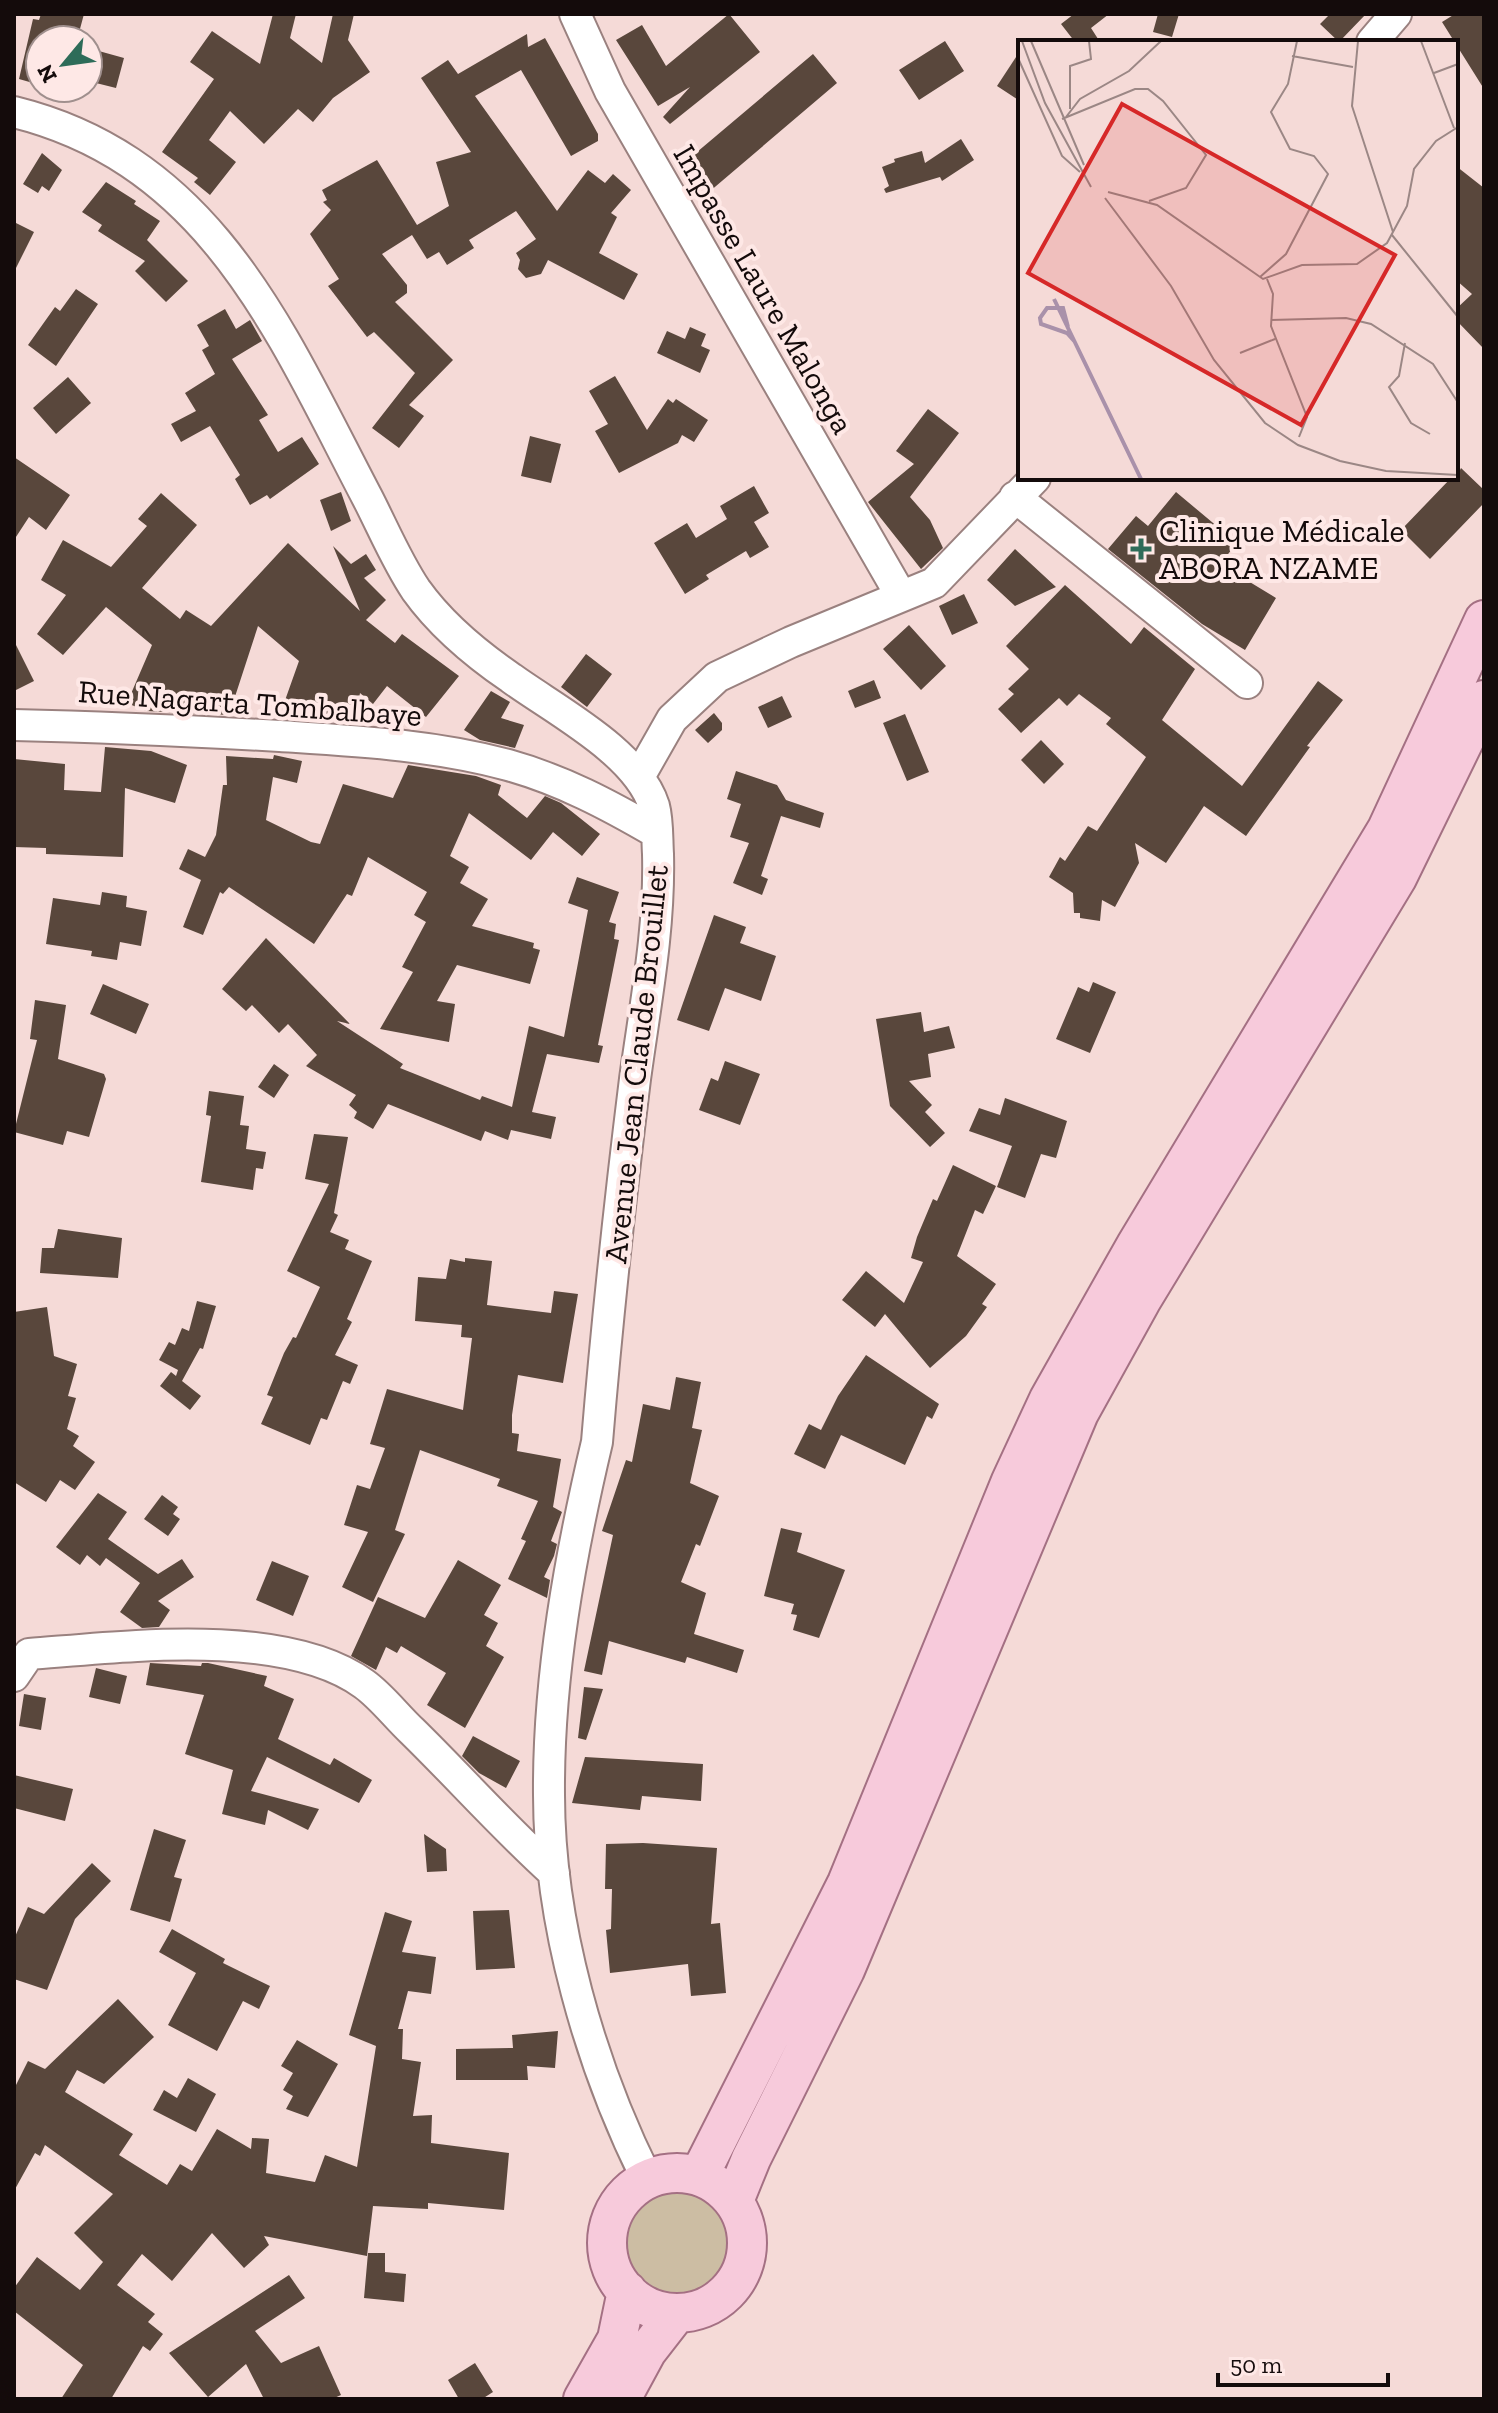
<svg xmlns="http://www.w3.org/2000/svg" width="1498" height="2413" font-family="'Zilla Slab',serif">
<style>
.green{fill:#ccbda3}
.building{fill:#59473c}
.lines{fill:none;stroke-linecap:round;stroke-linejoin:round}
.minor-casing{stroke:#9a817f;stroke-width:34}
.major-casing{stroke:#a47083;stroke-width:42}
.minor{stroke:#fff;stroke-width:30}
.major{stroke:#f7cadb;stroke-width:38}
.poi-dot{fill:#2e6c59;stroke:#fee8e6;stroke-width:3}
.labels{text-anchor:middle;stroke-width:8;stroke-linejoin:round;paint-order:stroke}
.street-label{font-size:32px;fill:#140b0b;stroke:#fee8e6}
.poi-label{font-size:32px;fill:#140b0b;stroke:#fee8e6;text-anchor:start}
.inset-river{fill:none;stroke:#a991aa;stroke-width:4}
.inset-road{fill:none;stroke:#9b8785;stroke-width:2}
.view{fill:#d62828;fill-opacity:0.15;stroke:#d62828;stroke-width:4}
.inset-edge{fill:none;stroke:#140b0b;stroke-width:4}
</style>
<rect width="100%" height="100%" fill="#f5dad7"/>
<path class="green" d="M625 2243a51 51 0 1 1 102 0a51 51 0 1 1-102 0Z"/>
<path class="building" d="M41,14h43l-7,26h-37v45l-21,-6 14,-60 6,1z
M273,14h23l-6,24 32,25 11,-49h21l-6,26 22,32 -37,26 -20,24 -15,-13 -34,35 -34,-33 -21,29 27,22 -26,33 -16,-13 4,-4 -36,-26 52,-73 -24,-17 22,-31 48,33z
M729,14l31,38 -90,72 -7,-7 27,-30 -32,19 -42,-66 26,-15 24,41z
M1074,14h35l-18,14 9,14h-25l-14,-18z
M1158,14h21l-7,23 -19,-5z
M1330,14h36l-27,28 -19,-18z
M1455,14h29v75l-42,-67z
M527,34l1,13 17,-9 53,96v7l-27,15 -50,-86 -46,26 82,115 31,-41 17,13 8,-9 18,16 -20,23 6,4 -18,36 39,21 -14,26 -76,-40 -7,14 -15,4 -8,-9 2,-9 -4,-7 20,-14 -20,-28 -47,29 5,8 -27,17 -8,-13 -12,7 -15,-24 -30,19 25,31v8l-12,9 58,58 -44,45 15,11 -25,32 -27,-20 43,-55 -41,-41 -7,5 -39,-51 11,-7 -29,-45 21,-24 -8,-8 4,-2 -5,-10 55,-30 40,65 32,-19 -13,-44 35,-10 -50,-74 27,-18 10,14z
M945,41l19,30 -45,29 -20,-30z
M88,48l36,10 -8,30 -28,-7z
M1020,51v50l-23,-15z
M813,54l24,29 -128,109 -25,-29z
M961,139l13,21 -32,21 -2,-4 -54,16 -2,-4 5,-3 -7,-19 13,-5 -1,-3 28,-8 3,12z
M42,153l20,17 -13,21 -7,-5 -4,7 -15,-9z
M1456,166l28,22v161l-28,-29v-11l16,-15 -16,-14z
M106,182l30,19 -2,3 26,17 -13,19 41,41 -22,21 -31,-31 10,-10 -47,-30 4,-6 -20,-13z
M14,222l20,10 -20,40z
M76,289l22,15 -42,62 -28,-21 27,-38 5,4z
M225,309l11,20 14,-9 12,21 -30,18 36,56 -9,5 19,32 24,-15 17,27 -49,35 -3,-4 -17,10 -15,-26 5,-4 -30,-49 -29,16 -10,-18 25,-13 -11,-18 30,-19 -13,-24 7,-4 -12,-21z
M690,327l16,7 -5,12 9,4 -10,23 -43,-20 10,-22 18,8z
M615,376l32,54 21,-31 5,4 3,-4 32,21 -14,22 -12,-7 -4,8 -59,30 -24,-42 13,-7 -19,-33z
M68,377l23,26 -35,31 -23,-26z
M928,409l31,24 -49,64 20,23 13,28 -22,21 -53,-67 46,-38 -18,-13z
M530,436l31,8 -10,39 -30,-7z
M14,457l56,38 -24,35 -17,-13 -15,23z
M1461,468l23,22v13l-54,56 -29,-29 50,-52h5z
M754,486l15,27 -15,9 15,25 -19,11 -4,-7 -40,24 3,4 -24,15 -31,-51 33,-20 9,15 31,-19 -7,-13z
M341,492l10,29 -20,10 -11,-31z
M1176,492l61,51 -17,21 56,34 -31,52 -43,-26 -94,-75 28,-33 12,10z
M161,493l36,32 -55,63 38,31 6,-9 25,16 77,-83 72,68 -27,-65 18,18 15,-10 10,16 -12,8 22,22 -20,20 29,23 7,-9 57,42 -33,41 -39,-31 -14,18 -13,-11 -6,30 -33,-3 -38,-14 16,-45 -41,-35 -29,89 -83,-4 -19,-8 25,-58 -46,-38 -43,48 -26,-21 29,-39 -25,-15 22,-40 48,27 36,-41 -9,-7z
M1015,549l41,38 -41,19 -28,-26z
M1065,585l66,59 13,-17 51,42 -33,51 80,66 76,-105 25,19 -36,46 3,1 -64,89 -42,-30 -38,57 -31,-20 4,20 -24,44 -13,-7 -2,21 -20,-3v-5h-6l-1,-20 -24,-16 11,-20 5,4 23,-35 9,5 49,-74 -40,-33 5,-6 -32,-24 -12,12 -8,-8 -38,35 -23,-24 16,-15 -6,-5 21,-20 -23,-23z
M964,594l14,29 -26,12 -13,-29z
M909,625l37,41 -25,24 -38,-41z
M14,641l20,40 -20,10z
M586,654l26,20 -25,33 -26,-20z
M874,680l7,18 -26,10 -7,-17z
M491,691l19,11 -9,16 23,7 -9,23 -35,-8 -16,-10z
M782,696l10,21 -24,11 -10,-21z
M714,713l8,10v7l-14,13 -13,-13z
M905,714l24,58 -22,9 -24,-58z
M1041,740l23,24 -20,20 -23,-24z
M105,747l46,4 36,14 -12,38 -50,-15 -2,69 -77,-3v-6l-32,-1v-88l51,5 -1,26 37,2z
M274,755l28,6 -5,22 -24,-6 -7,43 45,22 9,2 23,-60 50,14 15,-33 68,11 25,9 -3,10 29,23 18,-22 16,7 39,31 -18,22 -29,-24 -22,28 -62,-47 -19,43 19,11 -9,16 28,16 -16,27 62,17 -1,5 7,2 -10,34 -73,-19 -20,36 18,3 -6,38 -69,-13 33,-57 -11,-5 24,-45 -12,-7 13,-23 -59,-35 -16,39 -5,-2 -33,50 -85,-57 -6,7 -3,-2 -17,43 -20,-8 18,-47 -22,-11 9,-20 17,8 11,-22 7,-50h4l-1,-29 47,3z
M736,771l41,14 9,15 38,13 -4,15 -39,-12 -20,60 7,3 -6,16 -29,-12 16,-40 -19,-6 11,-33 -14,-5z
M577,877l42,15 -10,30 7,2 -2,15 5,1 -21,105 5,1 -4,17 -52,-9 -15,58 24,5 -5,22 -40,-9 -3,10 -23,-9 -4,10 -93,-37 -15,25 -19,-11 3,-6 -8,-7 7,-10 -50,-29 11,-11 -29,-31 -9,9 -27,-28 -6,6 -24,-22 44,-51 84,86 -13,-3 66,43 -3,4 80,32 2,-4 30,11 17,-81 35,11 24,-127 -20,-7z
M102,892l25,4 -1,11 21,4 -6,35 -21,-4 -3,18 -26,-4 1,-5 -46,-7 7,-46 47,7z
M714,915l32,12 -6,16 36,13 -15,45 -36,-13 -16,43 -32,-11z
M1093,982l23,10 -26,61 -34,-14 22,-52 11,5z
M103,984l46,20 -13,30 -46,-20z
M35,1000l31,5 -8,54 46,15 2,5 -17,58 -22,-6 -4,14 -49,-13 23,-92 -7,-1z
M921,1012l3,20 25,-6 6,22 -27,6 3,23 -22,4 23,24 -7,7 20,21 -15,14 -40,-41 -14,-87z
M725,1061l35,13 -20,51 -41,-15 12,-32 7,3z
M274,1064l15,11 -15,23 -16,-11z
M209,1091l35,5 -4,29 9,1 -3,23 20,3 -3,17 -7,-1 -3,22 -52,-8 10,-66 -5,-1z
M1005,1098l62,23 -11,37 -15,-4 -16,44 -28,-11 15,-41 -43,-15 10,-23 21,7z
M314,1134l34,3 -14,76 4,2 -8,17 19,8 -4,9 27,12 -25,58 5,3 -17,33 23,10 -8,19 -7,-3 -16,39 -6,-2 -11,27 -49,-21 12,-27 -6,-2 17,-42 9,-16 3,1 24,-51 -33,-16 42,-87 -24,-5z
M953,1165l43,21 -13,28 -8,-4 -18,46 39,28 -14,20 5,3 -21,29 -36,32 -45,-54 -10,13 -33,-27 24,-29 38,32 19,-41 -12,-4 6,-21 16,-38 4,2z
M58,1229l64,9 -4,40 -78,-5 2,-25h12z
M465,1258l27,3 -5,44 64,8 3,-22 24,3 -15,89 -45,-8 -6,40v18l7,1 -2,17 44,8 -8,48 9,5 -11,29 6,3 -3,12 -10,21 6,3 -3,18 -39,-19 18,-38 -5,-2 17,-38 -41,-15 3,-7 -80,-29 -25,80 10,4 -32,68 -31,-15 26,-55 -24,-7 13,-40 13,4 15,-41 -15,-4 17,-55 76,21 9,-72 -11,-1 1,-12 -47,-4 3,-44 28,2 4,-20 15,3z
M197,1301l19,5 -13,43 -3,-1 -18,33 19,15 -11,14 -30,-24 11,-14 5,4 2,-6 -19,-10 10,-18 6,3 7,-17 7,3z
M47,1307l7,49 23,8 -9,32 8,2 -9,31 12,7 -6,10 22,16 -20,28 -15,-10 -14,22 -32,-20v-170z
M866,1355l73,49 -7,15 -5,-3 -22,49 -64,-30 -16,34 -31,-15 15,-30 12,6 17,-34z
M676,1377l25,5 -9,46 10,2 -12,53 29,13 -19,50 -4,-2 -15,38 25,11 -12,41 50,16 -7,23 -50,-16 -2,6 -76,-22 -7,34 -18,-4 29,-136 -11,-4 24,-71 6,2 11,-58 27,6z
M98,1493l29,19 -19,27 50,35 24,-15 12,18 -36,24 12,9 -11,17 -17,1 -22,-16 20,-29 -34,-25 -6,8 -13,-11 -7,10 -24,-18z
M162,1495l16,12 -5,7 7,5 -12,17 -24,-17z
M781,1528l21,5 -5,19 48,18 -26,68 -26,-8 4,-15 -6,-1 3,-10 -30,-8z
M458,1560l43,25 -17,30 14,8 -12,23 18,11 -39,71 -38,-23 19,-32 -45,-27 -4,7 -11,-6 -10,23 -25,-14 27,-59 47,21z
M272,1561l37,15 -16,40 -37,-16z
M150,1663l51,3 1,-3h6l59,13 -3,10 30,13 -16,40 52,26 4,-7 38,22 -13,23 -92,-46 -16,34 68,18 -11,21 -40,-20 -3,15 -43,-11 11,-44 -48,-16 19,-59 -58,-10z
M96,1668l31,8 -7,28 -31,-7z
M584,1687l19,2 -17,51 -8,-2z
M24,1694l22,4 -5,32 -22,-4z
M473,1736l47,25 -14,27 -27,-15 -17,-17z
M585,1757l118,7 -2,37 -59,-5 -2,14 -68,-7z
M14,1775l59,14 -8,32 -51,-13z
M154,1829l32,11 -12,37 8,2 -12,43 -40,-12z
M424,1834l22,15 1,22 -20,1z
M643,1843l74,5 -6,76 9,-1 6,70 -35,3 -3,-32 -78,9 -4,-43 5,-1 1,-40h-7l1,-45z
M92,1863l19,18 -36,38 -28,71 -33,-11v-40l14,-32 16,7z
M509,1910l6,58 -39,2 -3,-59z
M385,1912l27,9 -10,31 34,5 -5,37 -23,-3 -10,38h5l-1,30 19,3 -8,54 19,-1 -1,28 78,10 -5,57 -76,-7v6l-55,-3 -6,50 -103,-20 5,9 -25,23 -32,-35 -40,48 -30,-27 -25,31 38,29 -7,8 15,12 -13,17 -7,-5 -32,53h-50l22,-34 -69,-54v-23l23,-31 43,33 23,-28 -29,-29 39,-39 -68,-49 -5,11 -5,-3 -21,38v-102l14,-28 17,8 73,-70 36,38 -50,47 -27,-14 -12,22 68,42 -14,21 48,30 13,-21 12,7 25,-42 34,20 1,-11 17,1 -3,34 49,9 10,-27 32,12 19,-121 -27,-11z
M172,1929l53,30 -2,4 47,23 -11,23 -16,-8 -26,50 -49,-26 28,-52 -37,-21z
M558,2031l-3,37 -28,-2 1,14h-72v-31l57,-1 -1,-13z
M297,2040l41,24 -30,53 -22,-8 7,-13 -10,-6 10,-17 -12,-7z
M188,2078l28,16 -20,38 -43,-22 11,-20 13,8z
M368,2253h17v19l21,2 -2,28 -40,-4z
M289,2275l16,23 -50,33 26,32 38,-17 22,49 -9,4h-68l-18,-35 -38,33 -39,-44z
M475,2363l18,29 -11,7h-23l-11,-19z"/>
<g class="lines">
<defs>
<path id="minor" d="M575,14l35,77 290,503
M1372,42l24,-28
M14,112c198,49 268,223 353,385 16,31 30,65 49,93 25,35 60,64 95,88 44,32 126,74 143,128 4,15 3,33 4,48 2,76 -13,151 -23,225 -15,121 -28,242 -38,363 -27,114 -49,235 -48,353 0,128 41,270 98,384
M1015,497l232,186
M14,725c89,2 178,6 266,11 77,5 154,9 228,29 54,15 101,40 149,68
M639,777l33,-58 45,-42 74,-35 143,-59 101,-105
M14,1676l15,-22c93,-7 255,-28 335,30 17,12 32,32 48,47 48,47 92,97 142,142"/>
<path id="major" d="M607 2243a70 70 0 1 1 140 0a70 70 0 1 1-140 0Z
M699,2176l148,-293 164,-402 38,-82 87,-154 251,-416 97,-209
M734,2201l17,-42 94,-189 234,-557 62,-112 256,-423 87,-178
M583,2399l34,-60 10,-48
M621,2399l26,-48 28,-36"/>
</defs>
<use href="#minor" class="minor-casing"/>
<use href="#major" class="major-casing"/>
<use href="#minor" class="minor"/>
<use href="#major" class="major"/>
</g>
<path class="poi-dot" d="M1137 537h8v8h8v8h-8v8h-8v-8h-8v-8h8z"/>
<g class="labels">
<g class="street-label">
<text transform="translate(764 289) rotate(60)" y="11">Impasse Laure Malonga</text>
<text transform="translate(250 703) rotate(4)" y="11">Rue Nagarta Tombalbaye</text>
<text transform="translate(636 1064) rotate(-84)" y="11">Avenue Jean Claude Brouillet</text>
</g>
<g class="poi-label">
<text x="1159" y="542">Clinique Médicale<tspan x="1159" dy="37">ABORA NZAME</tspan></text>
</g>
</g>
<g transform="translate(1018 40)">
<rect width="440" height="440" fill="#f5dad7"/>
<path class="inset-river" d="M36,259l87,180M50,287l-5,-19h-16l-7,10 1,6 26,9 8,9"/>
<path class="inset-road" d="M4,1l23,62 46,84M13,1l53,124M340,1l-6,65 41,126M403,1l33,87M274,16l61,11M0,18l44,98 18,16M416,33l24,-9M52,69v-43l21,-7 -2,-18M48,77l14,-18 49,-28 32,-30M44,79l73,-30h13l15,12 43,54 -20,33 -37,13M90,152l49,13 106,74 39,-14 55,-1 30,-21 20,-37 7,-37 22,-28 22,-14M87,158l66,88 43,74 51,63 33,22 42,16 46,10 72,4M374,195l66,82M242,237l26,-23 42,-80 -14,-18 -24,-7 -19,-37 17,-28 9,-43M249,239l6,15 -2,32 36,91 -8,20M253,280l75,-2 25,6 62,40 24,37M387,303l-6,33 -10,11 22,36 19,11M222,313l35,-14"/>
<path class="view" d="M104,64l273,151 -94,170 -273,-152z"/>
<rect width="440" height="440" class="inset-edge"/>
</g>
<rect width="1498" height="2413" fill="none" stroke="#140b0b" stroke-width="32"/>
<g transform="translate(64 64) rotate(241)"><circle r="38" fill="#fee8e6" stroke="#a0908e" stroke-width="2"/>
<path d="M0-6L14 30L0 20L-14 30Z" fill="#2e6c59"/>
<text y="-12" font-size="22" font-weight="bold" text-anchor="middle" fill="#140b0b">N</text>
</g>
<path d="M1218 2373v12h170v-12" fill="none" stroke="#140b0b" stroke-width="4"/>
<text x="1230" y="2373" font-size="24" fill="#140b0b" stroke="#fee8e6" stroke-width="6" paint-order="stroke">50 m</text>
</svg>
